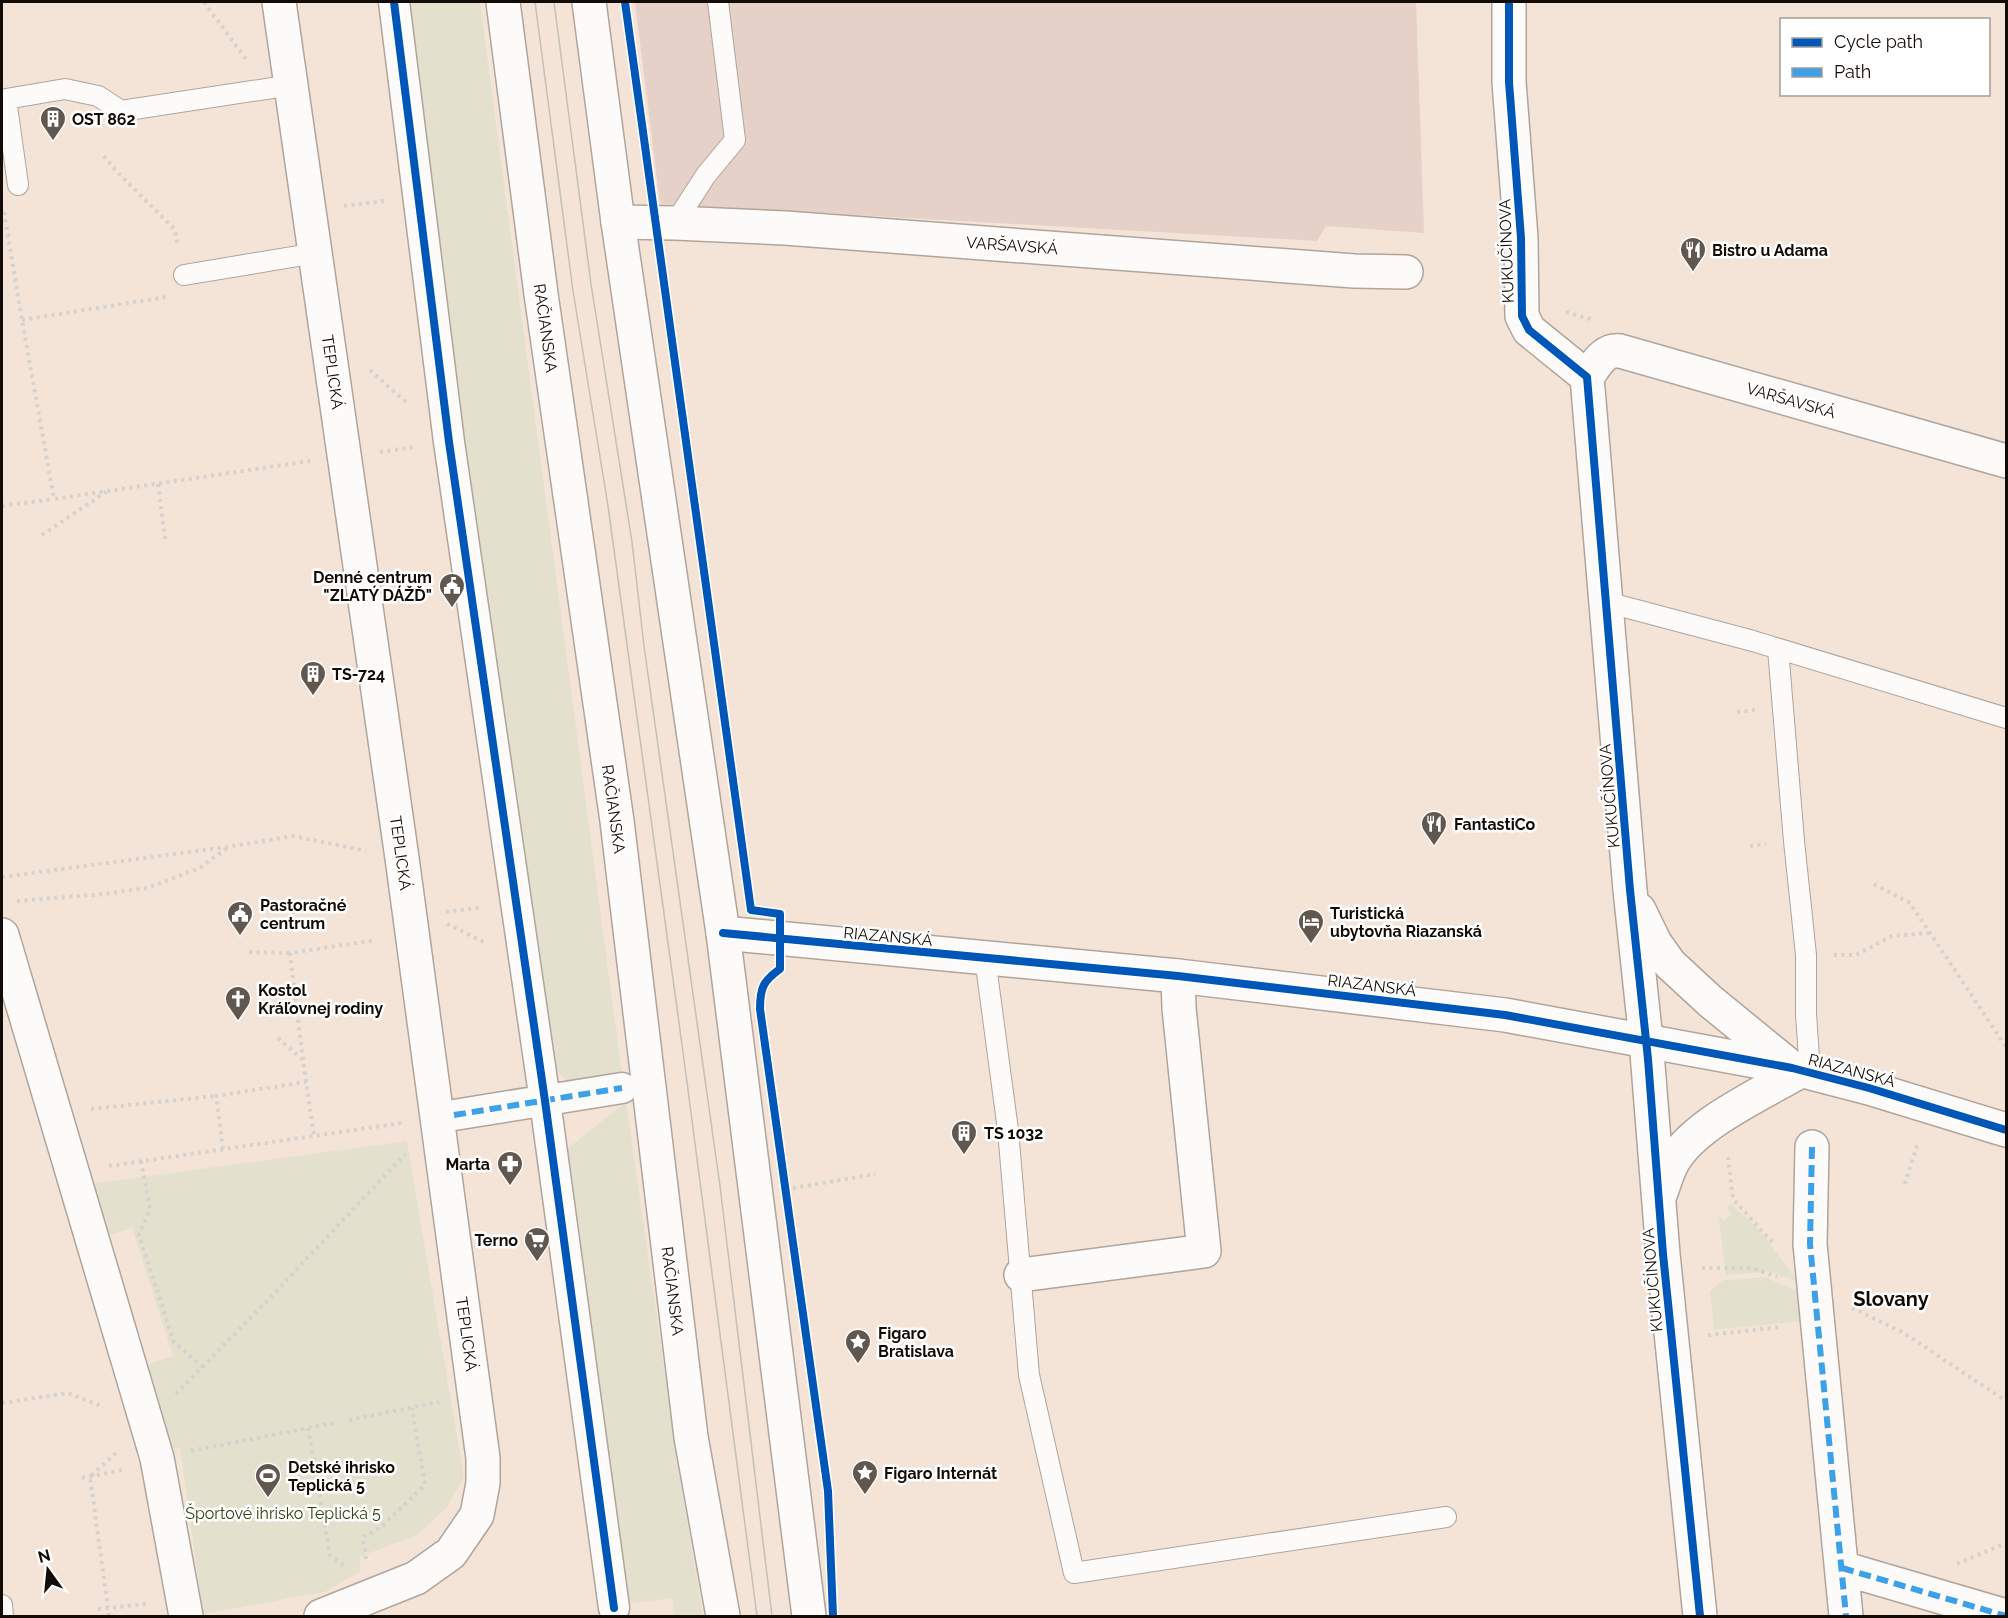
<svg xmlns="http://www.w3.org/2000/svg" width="2008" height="1618" font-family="Raleway,sans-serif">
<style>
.commercial{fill:#e5d1c7}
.green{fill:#e3e1ce}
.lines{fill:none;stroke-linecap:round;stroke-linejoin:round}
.service-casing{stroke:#b0a49b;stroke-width:22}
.pedestrian-casing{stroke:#b0a49b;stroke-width:33}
.minor-casing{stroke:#b0a49b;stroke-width:36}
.tertiary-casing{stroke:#b0a49b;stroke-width:36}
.secondary-casing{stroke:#b0a49b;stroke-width:36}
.path{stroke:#d5d1ce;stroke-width:4;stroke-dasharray:3 4.5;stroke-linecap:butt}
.service{stroke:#fdfbf9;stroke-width:20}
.pedestrian{stroke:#fdfbf9;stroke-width:30}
.minor{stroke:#fdfbf9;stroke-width:33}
.tertiary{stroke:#fdfbf9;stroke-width:33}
.secondary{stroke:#fdfbf9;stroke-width:33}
.tram{stroke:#c3bfbb;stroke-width:1.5}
.quiet{stroke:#3da1e9;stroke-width:6;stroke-dasharray:12 6;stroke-linecap:butt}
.cycleway-casing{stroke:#fff;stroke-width:11}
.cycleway{stroke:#0057b8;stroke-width:8}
.labels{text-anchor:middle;stroke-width:5;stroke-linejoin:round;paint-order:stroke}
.poi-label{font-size:16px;font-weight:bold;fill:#130b05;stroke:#fff;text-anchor:start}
.street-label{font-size:16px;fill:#130b05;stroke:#fff}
.park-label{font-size:16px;fill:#324213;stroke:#fff}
.quarter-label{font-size:20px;font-weight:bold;fill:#130b05;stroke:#fff}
</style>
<rect width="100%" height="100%" fill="#f4e4d8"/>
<path class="commercial" d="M635,2h781l8,231 -98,-7 -9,15 -657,-37z"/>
<path class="green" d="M405,2h75l142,1073 -31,7 -25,-2 -12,-13 -7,-17z
M626,1102l53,371 24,143h-28l-3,-18 -46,6 -63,-452z
M407,1141l57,337 -17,29 -30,28 -58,22 2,14 -36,21 -122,22 -23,-166h-12l-25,-82 30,-10 -41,-128 -29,9 -13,-53z
M1730,1203l33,31 34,47 -28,-9 -43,3 -7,-55 1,-3 4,4 7,-8 -4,-4z
M1765,1277l38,17v27l-89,9 -4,-39 13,-11z"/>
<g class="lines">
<defs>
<path id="service" d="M18,185l-12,-86 59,-10 33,7 23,15 171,-26
M675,223l31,-48 29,-35 -17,-138
M184,275l132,-22
M1606,602l147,39 253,77
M1778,649l16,192 12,114v59l4,58
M985,958l23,172 21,245 45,198 372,-56
M2,1605l1,11"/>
<path id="pedestrian" d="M394,2l55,440 96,659 69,507
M454,1115l168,-27"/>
<path id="minor" d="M279,2l123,856 81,600v25l-6,32 -26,38 -35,25 -95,38
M1509,2v80l12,156 1,78 7,14 58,47 43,513 16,150
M618,222l57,1 110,5 569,43 52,1
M1587,377c9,-12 16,-28 33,-26l386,110
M1639,910l16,33 15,21 40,37 82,67
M2,935l155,523 29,158
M1812,1147l-2,97 36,372
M1021,1275l183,-24 -25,-243 -1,-32
M1842,1568l164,48"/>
<path id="tertiary" d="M723,933l455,43 327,39 287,53 77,20 137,42
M1646,1040l17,214 37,362
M1660,1195c5,-13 8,-27 16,-38 24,-36 89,-65 126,-87"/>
<path id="secondary" d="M503,2l38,292 76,527 74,616 32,179
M589,2l29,220 105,711 86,683"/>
</defs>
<use href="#service" class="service-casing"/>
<use href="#pedestrian" class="pedestrian-casing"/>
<use href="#minor" class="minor-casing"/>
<use href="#tertiary" class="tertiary-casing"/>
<use href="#secondary" class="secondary-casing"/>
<path class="path" d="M204,2l44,60
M104,156l12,15 59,59 3,16
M344,206l40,-5
M4,212l18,108 32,179 256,-38
M1566,312l28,8
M22,320l144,-23
M370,370l39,35
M380,452l34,-5
M158,484l7,55
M2,506l52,-7
M42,535l64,-43
M1737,712l18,-2
M1750,846l16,-2
M2,877l225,-30 66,-11 73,15
M1874,884l36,19 96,144
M17,901l87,-7 43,-6 53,-20 27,-20
M446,912l37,-5
M447,924l39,19
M249,952l41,1
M1834,955h22l36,-19 37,-3
M278,1038l25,22 11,76
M303,1060l-13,-107 86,-13
M91,1109l125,-13
M223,1149l-7,-53 90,-14
M1728,1157l5,42 39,43
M141,1161l9,48 -11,26 35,107 29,25
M109,1166l293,-43
M1905,1184l13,-42
M793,1188l82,-14
M1702,1268h50l25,9
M1852,1308l52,25 102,68
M1708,1335l73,-8
M176,1394l93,-95 136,-145
M2,1403l66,-10 36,14
M349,1420l90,-18
M308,1428l22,127 15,11
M191,1451l147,-29
M82,1478l40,-8
M366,1559l-3,-22 18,-10 44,-42 -13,-77
M1957,1564l49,-21
M98,1609l48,-5
M109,1616l-19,-139 27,-25"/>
<use href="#service" class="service"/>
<use href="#pedestrian" class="pedestrian"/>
<use href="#minor" class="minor"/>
<use href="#tertiary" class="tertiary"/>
<use href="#secondary" class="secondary"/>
<path class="tram" d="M535,2l38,289 35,215 75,546 74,564
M554,2l37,282 41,258 12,104 76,540 52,430"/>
<path class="quiet" d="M454,1115l168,-27
M1812,1147l-2,97 36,372
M1842,1568l164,48"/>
<defs>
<path id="cycleway" d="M394,2l55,440 96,659 69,507
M625,2l126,908 29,4v55c-17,12 -20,19 -20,40l68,482 5,125
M1509,2v80l12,156 1,78 7,14 58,47 43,513 18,169 15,195 37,362
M723,933l455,43 327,39 287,53 77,20 137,42"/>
</defs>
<use href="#cycleway" class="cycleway-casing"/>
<use href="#cycleway" class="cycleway"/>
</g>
<defs>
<symbol id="building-pin" viewBox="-11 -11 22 30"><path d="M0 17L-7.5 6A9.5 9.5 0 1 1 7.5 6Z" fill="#62574f" stroke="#fff"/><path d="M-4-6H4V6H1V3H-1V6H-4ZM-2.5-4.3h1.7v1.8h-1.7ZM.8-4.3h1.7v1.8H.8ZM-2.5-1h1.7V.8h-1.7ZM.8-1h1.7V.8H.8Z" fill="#fff"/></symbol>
<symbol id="restaurant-pin" viewBox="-11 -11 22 30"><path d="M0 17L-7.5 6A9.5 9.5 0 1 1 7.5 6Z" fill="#62574f" stroke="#fff"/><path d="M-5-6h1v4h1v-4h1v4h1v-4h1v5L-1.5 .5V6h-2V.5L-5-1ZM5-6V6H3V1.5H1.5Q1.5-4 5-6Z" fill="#fff"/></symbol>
<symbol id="civic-pin" viewBox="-11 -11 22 30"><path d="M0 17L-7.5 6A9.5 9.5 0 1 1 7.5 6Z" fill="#62574f" stroke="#fff"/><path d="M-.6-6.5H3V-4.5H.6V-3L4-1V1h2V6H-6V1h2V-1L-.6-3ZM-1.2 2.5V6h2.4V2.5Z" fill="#fff"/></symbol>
<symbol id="hotel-pin" viewBox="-11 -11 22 30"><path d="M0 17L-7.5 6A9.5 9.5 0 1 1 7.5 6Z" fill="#62574f" stroke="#fff"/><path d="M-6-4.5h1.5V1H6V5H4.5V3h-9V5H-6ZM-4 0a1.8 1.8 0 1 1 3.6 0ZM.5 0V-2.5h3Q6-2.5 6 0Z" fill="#fff"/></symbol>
<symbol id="church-pin" viewBox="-11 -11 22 30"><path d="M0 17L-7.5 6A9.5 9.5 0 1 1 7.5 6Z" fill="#62574f" stroke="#fff"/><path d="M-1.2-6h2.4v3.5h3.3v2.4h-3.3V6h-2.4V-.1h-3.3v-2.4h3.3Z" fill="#fff"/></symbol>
<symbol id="pharmacy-pin" viewBox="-11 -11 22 30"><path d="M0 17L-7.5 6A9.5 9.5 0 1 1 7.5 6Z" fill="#62574f" stroke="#fff"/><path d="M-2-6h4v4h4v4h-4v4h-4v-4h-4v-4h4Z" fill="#fff"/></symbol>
<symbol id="supermarket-pin" viewBox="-11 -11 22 30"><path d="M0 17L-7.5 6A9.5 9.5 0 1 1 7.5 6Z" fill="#62574f" stroke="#fff"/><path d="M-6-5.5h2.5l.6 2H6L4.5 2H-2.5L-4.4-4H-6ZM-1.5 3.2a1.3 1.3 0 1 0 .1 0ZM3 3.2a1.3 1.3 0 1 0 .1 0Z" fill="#fff"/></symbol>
<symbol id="sight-pin" viewBox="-11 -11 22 30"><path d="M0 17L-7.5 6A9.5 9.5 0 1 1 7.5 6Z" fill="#62574f" stroke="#fff"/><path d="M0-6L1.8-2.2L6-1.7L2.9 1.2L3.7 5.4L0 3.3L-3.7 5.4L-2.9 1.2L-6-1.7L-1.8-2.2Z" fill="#fff"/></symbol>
<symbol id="stadium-pin" viewBox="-11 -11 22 30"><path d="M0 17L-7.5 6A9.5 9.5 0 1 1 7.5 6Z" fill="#62574f" stroke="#fff"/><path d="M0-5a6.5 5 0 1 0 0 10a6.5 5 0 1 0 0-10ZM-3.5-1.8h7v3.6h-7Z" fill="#fff"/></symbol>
</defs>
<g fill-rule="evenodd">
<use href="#building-pin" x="38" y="104" width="30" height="40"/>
<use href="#restaurant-pin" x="1678" y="235" width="30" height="40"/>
<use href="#civic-pin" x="437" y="571" width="30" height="40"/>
<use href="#building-pin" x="298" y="659" width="30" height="40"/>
<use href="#restaurant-pin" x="1419" y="809" width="30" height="40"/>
<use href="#civic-pin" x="225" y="899" width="30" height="40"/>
<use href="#hotel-pin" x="1296" y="907" width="30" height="40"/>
<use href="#church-pin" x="223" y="984" width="30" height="40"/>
<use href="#building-pin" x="949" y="1118" width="30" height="40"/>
<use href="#pharmacy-pin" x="495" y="1149" width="30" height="40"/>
<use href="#supermarket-pin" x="522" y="1225" width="30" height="40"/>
<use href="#sight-pin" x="843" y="1327" width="30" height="40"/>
<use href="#sight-pin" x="850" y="1458" width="30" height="40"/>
<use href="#stadium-pin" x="253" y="1461" width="30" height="40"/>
</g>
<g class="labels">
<g class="poi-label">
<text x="72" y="125">OST 862</text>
<text x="1712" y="256">Bistro u Adama</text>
<text x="432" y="583" text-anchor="end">Denné centrum<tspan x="432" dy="18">"ZLATÝ DÁŽĎ"</tspan></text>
<text x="332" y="680">TS-724</text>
<text x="1454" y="830">FantastiCo</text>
<text x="260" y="911">Pastoračné<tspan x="260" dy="18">centrum</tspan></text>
<text x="1330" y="919">Turistická<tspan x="1330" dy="18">ubytovňa Riazanská</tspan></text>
<text x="258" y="996">Kostol<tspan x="258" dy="18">Kráľovnej rodiny</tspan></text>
<text x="984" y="1139">TS 1032</text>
<text x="490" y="1170" text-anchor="end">Marta</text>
<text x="518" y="1246" text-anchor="end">Terno</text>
<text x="878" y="1339">Figaro<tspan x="878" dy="18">Bratislava</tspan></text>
<text x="288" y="1473">Detské ihrisko<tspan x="288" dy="18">Teplická 5</tspan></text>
<text x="884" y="1479">Figaro Internát</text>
</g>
<g class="street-label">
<text transform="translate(1012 245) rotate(4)" y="6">VARŠAVSKÁ</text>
<text transform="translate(1506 251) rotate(-92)" y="6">KUKUČÍNOVA</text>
<text transform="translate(546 328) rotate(82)" y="6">RAČIANSKA</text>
<text transform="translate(333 372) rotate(82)" y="6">TEPLICKÁ</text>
<text transform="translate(1791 400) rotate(16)" y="6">VARŠAVSKÁ</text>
<text transform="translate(1609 796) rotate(-95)" y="6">KUKUČÍNOVA</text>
<text transform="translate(614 809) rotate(82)" y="6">RAČIANSKA</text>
<text transform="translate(401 853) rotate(82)" y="6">TEPLICKÁ</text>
<text transform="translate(888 936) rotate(5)" y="6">RIAZANSKÁ</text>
<text transform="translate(1372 985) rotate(7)" y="6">RIAZANSKÁ</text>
<text transform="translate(1852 1070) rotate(15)" y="6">RIAZANSKÁ</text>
<text transform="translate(1652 1280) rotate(-95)" y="6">KUKUČÍNOVA</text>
<text transform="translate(673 1291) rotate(83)" y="6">RAČIANSKA</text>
<text transform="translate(467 1334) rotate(82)" y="6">TEPLICKÁ</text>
</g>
<g class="park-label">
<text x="283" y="1519">Športové ihrisko Teplická 5</text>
</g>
<g class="quarter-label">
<text x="1891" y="1306">Slovany</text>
</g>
</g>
<rect width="2008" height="1618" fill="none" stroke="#130b05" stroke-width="6"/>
<rect x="1780" y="18" width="210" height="78" fill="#ffffff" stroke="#a19d9b" stroke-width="1.5"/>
<rect x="1792" y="38" width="30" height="9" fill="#0057b8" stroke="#a19d9b" stroke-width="1.5"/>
<text x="1834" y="48" font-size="18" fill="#130b05">Cycle path</text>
<rect x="1792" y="68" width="30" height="9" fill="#3da1e9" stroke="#a19d9b" stroke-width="1.5"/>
<text x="1834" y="78" font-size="18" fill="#130b05">Path</text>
<g transform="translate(48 1570) rotate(345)" stroke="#ffffff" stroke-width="4.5" paint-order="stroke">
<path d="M0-4.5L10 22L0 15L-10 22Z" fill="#130b05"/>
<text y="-9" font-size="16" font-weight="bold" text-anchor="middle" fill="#130b05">N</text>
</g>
</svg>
